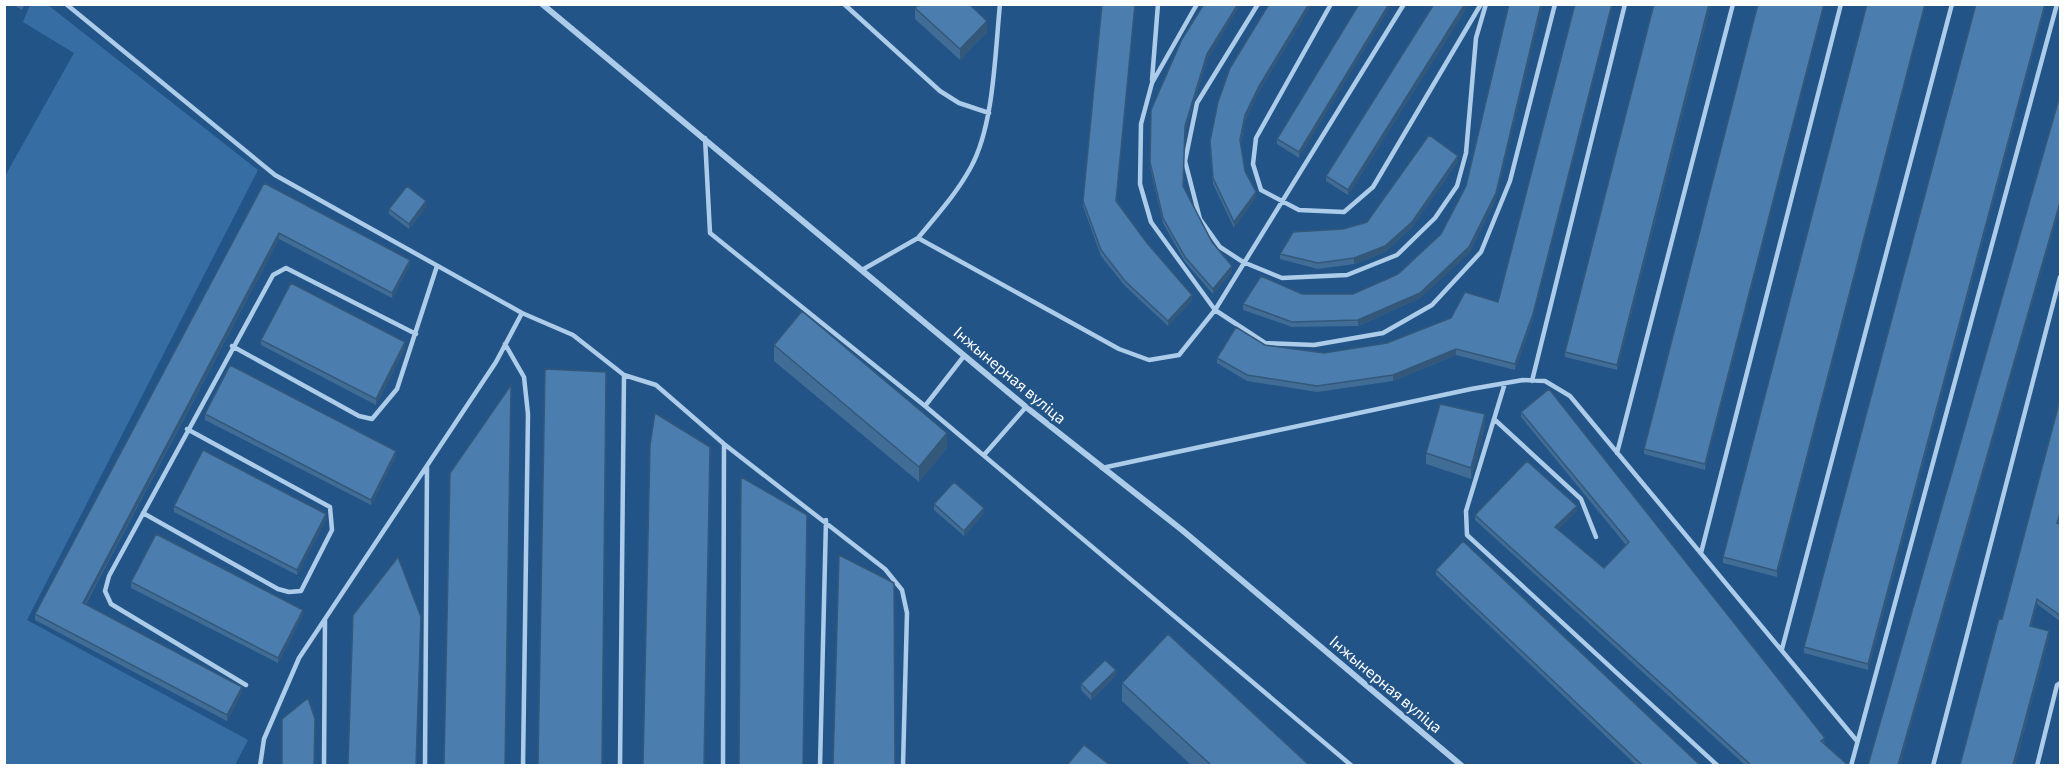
<svg xmlns="http://www.w3.org/2000/svg" width="2065" height="770" font-family="Commissioner,sans-serif">
<style>
.green{fill:#366ea4}
.lines{fill:none;stroke-linecap:round;stroke-linejoin:round}
.lane{stroke:#accce9;stroke-width:4.5}
.street{stroke:#accce9;stroke-width:6}
.wall{fill:#406c96}
.shaded-wall{fill:#34587a}
.building{fill:#4b7eaf;stroke:#34587a;stroke-width:1.5}
.labels{text-anchor:middle;stroke-width:5;stroke-linejoin:round;paint-order:stroke}
.street-label{font-size:16px;fill:#fff;stroke:#225487}
</style>
<rect width="100%" height="100%" fill="#225487"/>
<path class="green" d="M30,5h18l210,165 -231,450 221,120 -13,25h-230v-589l69,-123 -51,-31z"/>
<g class="lines">
<path class="lane" d="M66,4l209,171 247,138 51,22 51,40 32,10 68,59 161,125 17,21 5,23 -4,153
M844,4l96,87 19,12 30,10
M1258,4l-61,99 -12,58 15,58 20,28 23,15 39,16 65,-3 50,-20 38,-37 22,-32 9,-33 10,-115 10,-34
M1331,4l-75,134 -3,26 8,26 38,20 45,2 29,-25 108,-183
M1404,4l-189,306 50,33 49,2 69,-12 49,-28 49,-53 29,-71 45,-177
M1152,80l6,-76
M705,138l5,95 215,173 427,360
M918,238c19,-23 39,-45 53,-71 23,-42 24,-114 29,-163
M862,270l56,-32 201,111 30,11 30,-5 36,-45 -64,-88 -11,-38 1,-60 11,-41 45,-79
M505,344l19,33 4,37 -5,352
M232,346l127,70 13,3 25,-30 40,-123
M1532,381l93,-377
M1505,383l-39,128 1,24 251,231
M925,406l39,-50
M1494,419l87,80 15,38
M1617,453l116,-449
M984,455l42,-48
M1102,468l369,-79 52,-9 22,1 25,15 287,345
M143,513l135,76 11,3 12,-1 31,-61 -2,-23 -143,-78
M1701,553l140,-549
M1782,649l170,-645
M246,685l-135,-81 -6,-13 4,-15 164,-301 13,-7 130,66
M260,766l4,-27 35,-81 197,-296 26,-49
M324,766l1,-146
M425,766l2,-299
M620,766l4,-391
M723,766l1,-322
M820,766l6,-246
M1851,766l206,-762
M1933,766l127,-489
M2037,766l20,-81 3,-2"/>
<path class="street" d="M542,4l484,403 156,123 280,236"/>
</g>
<path class="wall" d="M12,4h13l-3,6z
M1269,4h43l-53,87 -14,30 -4,22 4,28 11,26 -22,31 -21,-44 -3,-37z
M1359,4l-60,154 -22,-14v-5z
M1434,4h35l-121,191 -22,-14v-5z
M1654,4h57l-94,366 -52,-13v-5z
M1758,4l-53,466 -61,-16v-5z
M1867,4l-90,573 -54,-14v-6z
M1976,4h70l-178,666 -64,-17v-6z
M915,8l72,24 -27,28 -45,-41z
M1207,60l-22,72 -2,54 29,56 20,30 -19,22 -28,-32 -22,-39 -13,-56 1,-57z
M1458,161l-46,66 -27,25 -31,12 -36,5 -38,-10v-5l63,-25 24,-7z
M264,183l146,82 -18,33 -113,-59 -193,365 156,88 -15,29 -192,-101v-6z
M1496,199l-27,54 -49,45 -62,28 -66,1 -49,-17v-6l59,-10h51l45,-20z
M1083,201h34l30,42 45,57 -24,26 -43,-40 -24,-30 -18,-50z
M426,207l-17,22 -20,-15v-5z
M1533,319l-18,51 -59,-15 -63,26 -76,11 -70,-11 -30,-18v-5l48,-13 59,8z
M261,340l144,8 -29,57 -115,-60z
M774,345l173,103 -28,34 -145,-121z
M2061,396v120l-3,8 3,1v97l-24,-18 -6,23 18,10 -34,128h-55l42,-146z
M1521,412l304,331 -1,1 24,21h-103l-270,-245v-5l102,-4 -19,18 46,39 22,-23 -105,-128z
M205,414l191,42 -25,49 -166,-85z
M1485,425l-14,54 -45,-15v-11z
M934,504l50,9 -20,23 -30,-26z
M174,506l152,13 -29,56 -123,-63z
M1436,570l264,195h-64l-200,-190z
M131,582l172,33 -25,48 -147,-75z
M1116,675l-25,25 -10,-10v-6z
M1122,683l187,82h-118l-69,-64z"/>
<path class="shaded-wall" d="M1135,4l-19,202v-5z
M1238,4h3l-34,56 -22,72v-6l22,-72z
M1309,4h3l-53,87 -14,30 -5,24v-5l5,-25 14,-29z
M1389,4h3l-93,154v-6z
M1465,4h4l-121,191v-5z
M1541,4h2l-47,195 -27,54 -49,45 -62,28v-6l111,-73z
M1612,4h1l-80,315 -18,51v-6z
M1709,4h2l-94,366v-5z
M1824,4h1l-120,466v-6z
M1925,4h1l-149,573v-6z
M2045,4h1l-178,666v-6z
M987,21v11l-27,28v-11z
M1458,156v5l-46,66 -27,25 -31,12v-6z
M1256,192v5l-22,31v-6z
M2061,199v5l-161,561h-2z
M426,201v6l-17,22v-5z
M279,233v6l-196,369v-5z
M410,260v5l-18,33v-5z
M1232,266v6l-19,22v-5z
M1192,295v5l-24,26v-5z
M405,342v6l-29,57v-6z
M1456,349v6l-63,26v-6z
M1485,414v11l-14,54v-11z
M947,433v15l-28,34v-15z
M396,451v5l-25,49v-5z
M1577,506v5l-22,21v-5z
M984,508v5l-20,23v-5z
M326,514v5l-29,56v-5z
M2037,599v5l-7,28v-6z
M303,610v5l-25,48v-5z
M2049,631v6l-34,128h-2z
M1116,670v5l-25,25v-6z
M242,687v5l-15,29v-6z"/>
<path class="building" d="M919,4h50l18,17 -27,28 -45,-41z
M1102,4h33l-19,197 31,42 45,52 -24,26 -43,-40 -24,-31 -18,-49z
M1204,4h34l-31,50 -22,72 -2,60 29,56 20,24 -19,23 -28,-32 -22,-39 -13,-56 1,-52 31,-71z
M1269,4h40l-50,82 -14,29 -5,25 5,31 11,21 -22,30 -21,-44 -3,-37 8,-39 12,-34z
M1359,4h30l-90,148 -22,-13z
M1434,4h31l-117,186 -22,-14z
M1509,4h32l-45,189 -27,54 -49,46 -62,27 -66,2 -49,-18 18,-28 41,18h51l45,-20 43,-40 25,-48z
M1575,4h37l-79,310 -18,50 -59,-15 -63,26 -76,11 -70,-11 -30,-17 19,-31 29,18 59,8 63,-10 64,-25 14,-26 33,10z
M1654,4h55l-92,361 -52,-13z
M1758,4h66l-119,460 -61,-15z
M1867,4h58l-148,567 -54,-14z
M1976,4h69l-177,660 -64,-17z
M2061,92v107l-163,566h-30z
M1429,135l29,21 -46,66 -27,24 -31,12 -36,5 -38,-9 13,-22 50,-3 24,-7z
M264,183l146,77 -18,33 -113,-60 -196,370 159,84 -15,28 -192,-101z
M407,186l19,15 -17,23 -20,-15z
M291,283l114,59 -29,57 -115,-59z
M802,311l145,122 -28,34 -145,-122z
M230,365l166,86 -25,49 -166,-86z
M545,369l61,3 -4,393h-64z
M511,385l-6,380h-61l6,-292z
M1549,389l276,349 -4,3 27,24h-97l-276,-250 52,-54 50,45 -22,21 49,41 25,-26 -108,-130z
M2061,396v114l-4,13 4,2v91l-24,-17 -7,27 19,5 -36,134h-53l39,-147 3,1z
M1440,404l45,10 -14,54 -45,-15z
M655,413l55,34 -6,318h-61l7,-320z
M203,450l123,64 -29,56 -123,-64z
M741,477l66,38 -4,250h-64z
M954,482l30,26 -20,23 -30,-27z
M156,534l147,76 -25,48 -147,-76z
M1463,541l237,224h-58l-206,-195z
M839,555l55,28 1,182h-62z
M398,557l23,60 -5,148h-68l5,-150z
M1168,634l141,131h-98l-89,-82z
M1105,660l11,10 -25,24 -10,-10z
M308,698l7,21 -1,46h-32v-46z
M1084,745l26,20h-43z"/>
<g class="labels">
<g class="street-label">
<text transform="translate(1010 375) rotate(40)" y="6">Інжынерная вуліца</text>
<text transform="translate(1386 684) rotate(40)" y="6">Інжынерная вуліца</text>
</g>
</g>
<rect width="2065" height="770" fill="none" stroke="#ffffff" stroke-width="12"/>
</svg>
